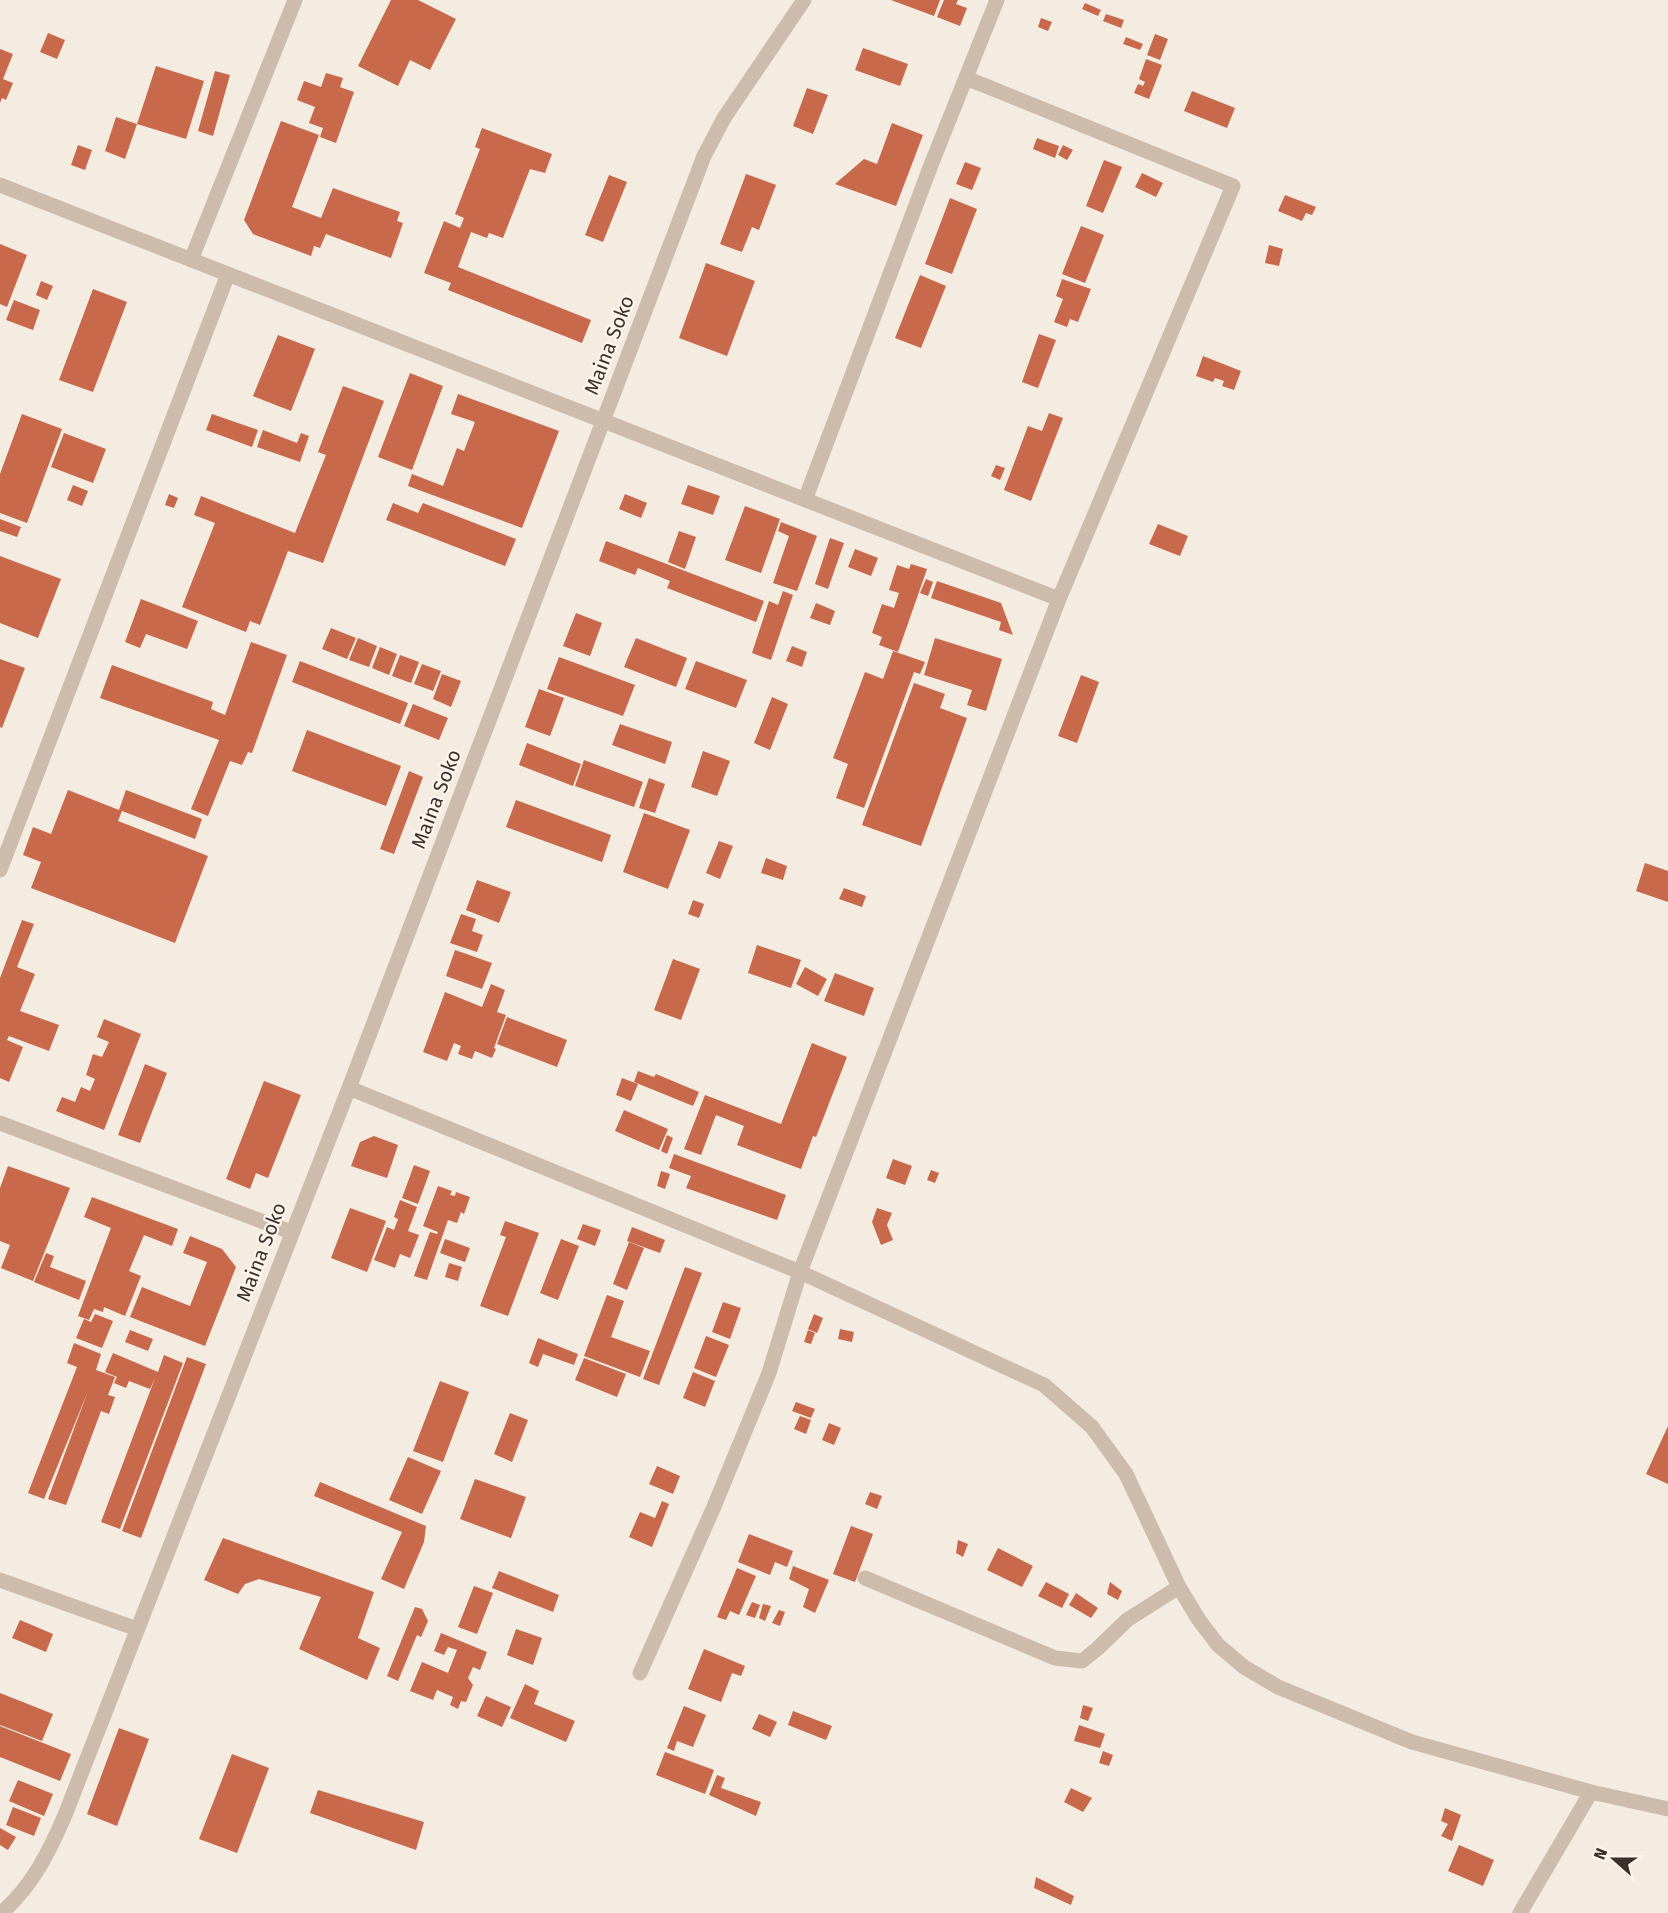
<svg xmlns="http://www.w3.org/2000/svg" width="1668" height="1913" font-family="'Fira Sans',sans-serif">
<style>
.building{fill:#c8694b}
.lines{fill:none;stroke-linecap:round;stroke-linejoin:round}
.minor{stroke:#cdbbac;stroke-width:15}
.labels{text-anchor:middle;stroke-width:4.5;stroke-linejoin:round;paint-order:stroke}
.street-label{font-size:20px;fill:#3b302b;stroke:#fbf5ee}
</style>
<rect width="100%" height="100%" fill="#f4ebe1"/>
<path class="building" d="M391,0h27l38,19 -26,51 -20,-10 -12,26 -40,-20z
M891,0h49l-6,16z
M944,0h14l-2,4 11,4 -7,18 -23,-9z
M1085,3l16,7 -3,6 -16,-7z
M1106,14l18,6 -3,8 -18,-7z
M1041,18l11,4 -4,9 -10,-4z
M48,33l17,7 -8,19 -17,-7z
M1155,34l13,5 -8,21 -13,-5z
M1126,37l17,7 -3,6 -17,-6z
M863,48l45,16 -8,22 -45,-16z
M0,49l13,5 -10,25 10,4 -7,17 -4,-2 -2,5z
M1146,59l16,6 -13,34 -15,-6 4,-9 5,2 2,-4 -6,-3z
M156,66l48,15 -18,58 -49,-15z
M215,71l15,4 -17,61 -15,-5z
M326,73l17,5 -3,9 14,5 -18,51 -16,-6 3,-9 -14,-5 6,-16 -18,-7 7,-19 17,6z
M807,88l21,7 -15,39 -20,-8z
M1192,91l43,17 -8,20 -43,-17z
M116,117l21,7 -12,35 -20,-8z
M281,121l38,14 -27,72 29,11 12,-30 67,24 -3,9 6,2 -12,35 -65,-24 -6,14 -6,-2 -3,10 -58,-22 -9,-14z
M892,123l31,12 -27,71 -61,-22 29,-25 13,5z
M482,128l70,26 -7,19 -15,-4 -27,69 -14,-5 -2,5 -16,-6 -13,35 133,53 -9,23 -134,-53 3,-7 -27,-10 20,-52 16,7 4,-10 -9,-4 25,-65 -5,-2z
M1037,138l22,8 -4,12 -22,-9z
M78,145l14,5 -7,20 -14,-5z
M1063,145l10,5 -6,10 -9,-5z
M1104,160l18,7 -19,46 -17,-7z
M965,162l16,6 -9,22 -16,-6z
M1142,173l21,10 -7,14 -21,-10z
M746,174l30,11 -17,45 -7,-3 -10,25 -22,-8z
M609,175l18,7 -24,60 -18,-7z
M1285,195l31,12 -4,8 -6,-2 -4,8 -24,-10z
M950,198l27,11 -25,65 -27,-10z
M1081,226l23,9 -19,48 -23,-9z
M0,244l27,11 -20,52 -7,-3z
M1269,245l14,4 -4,17 -14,-3z
M706,263l49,18 -28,75 -48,-18z
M920,275l26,11 -25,62 -26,-10z
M1062,279l29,10 -13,33 -8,-3 -3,8 -13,-5 9,-23 -7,-3z
M41,281l12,5 -6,14 -11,-5z
M93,289l34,13 -34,90 -34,-12z
M14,300l26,10 -7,20 -27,-10z
M1039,334l17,6 -18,48 -16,-6z
M278,335l37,14 -24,62 -38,-15z
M1203,356l38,15 -7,19 -12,-4 2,-5 -9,-3 -2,4 -17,-6z
M410,373l33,13 -31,84 -34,-13z
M343,386l41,15 -61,162 -35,-12 -28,74 -10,-4 -4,11 -64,-25 33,-84 -21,-8 7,-19 94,37 31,-78 -8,-3z
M458,394l101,37 -37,97 -114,-42 4,-12 31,12 14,-38 7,3 11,-29 -24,-8z
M1049,413l14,5 -32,83 -27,-11 24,-64 14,5z
M22,414l40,15 -35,94 -27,-10v-39z
M212,414l46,16 -6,17 -46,-17z
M263,430l34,13 4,-10 8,3 -9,26 -43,-15z
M64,433l42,16 -13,34 -42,-16z
M996,465l9,3 -5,12 -9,-4z
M73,485l15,6 -6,15 -15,-6z
M688,485l32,11 -7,19 -32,-11z
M169,494l9,4 -4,10 -9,-3z
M625,494l22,9 -6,15 -22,-9z
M393,503l25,10 5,-10 93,36 -11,27 -119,-46z
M745,506l35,13 -19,54 -36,-13z
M0,519l21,8 -4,10 -17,-6z
M781,522l36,14 -20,55 -24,-8 16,-47 -11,-5z
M1158,524l30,12 -8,20 -31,-12z
M679,531l17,6 -11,32 -17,-7z
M830,538l14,5 -16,46 -13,-5z
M606,541l158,60 -8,21 -89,-34 3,-7 -32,-13 -3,7 -36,-14z
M855,549l23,9 -7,18 -23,-9z
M0,556l61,23 -23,59 -38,-15z
M911,564l16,5 -29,83 -19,-7 3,-8 -10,-4 10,-29 12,4 5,-15 -10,-3 8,-25 12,4z
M926,579l7,3 -5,14 -8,-3z
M937,581l64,22 12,32 -14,-5 2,-8 -70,-24z
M783,591l10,4 -22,65 -19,-7 17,-52 9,4z
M141,599l57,22 -11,28 -41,-15 -6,14 -15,-6z
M816,603l19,8 -5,14 -20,-7z
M576,613l26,10 -12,33 -27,-10z
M331,628l25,10 -9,21 -25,-10z
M358,638l19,8 -8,21 -20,-7z
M636,638l51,20 -11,29 -52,-20z
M935,638l67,21 -16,52 -19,-6 5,-15 -48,-15z
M251,642l36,13 -35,98 -4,-1 -6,13 -12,-4 -22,55 -17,-7 28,-69 -119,-42 12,-33 101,37 -2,7 14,6z
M792,646l15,6 -5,15 -16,-6z
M380,647l17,7 -8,21 -17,-7z
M893,651l32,11 -5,12 -6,-2 -50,136 -28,-10 12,-34 -15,-6 32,-86 18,7z
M400,655l19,7 -8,21 -19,-7z
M559,657l76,28 -12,31 -76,-27z
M0,659l25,9 -23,60 -2,-1z
M300,661l108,42 -8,21 -108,-42z
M696,661l51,19 -11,28 -51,-19z
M422,664l19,7 -8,20 -19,-7z
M442,674l19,7 -10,26 -18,-8z
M1081,675l18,7 -22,61 -19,-7z
M914,683l31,11 -5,14 27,10 -46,128 -59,-21z
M539,689l25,9 -14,38 -25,-9z
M772,697l16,7 -18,46 -16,-7z
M413,704l35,14 -9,22 -35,-14z
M620,724l52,18 -7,22 -53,-19z
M307,730l94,36 -15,40 -94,-35z
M527,743l54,21 -8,22 -54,-21z
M703,751l27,10 -13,35 -26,-9z
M584,760l59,22 -9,25 -59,-21z
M409,771l14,6 -29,77 -14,-5z
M649,778l16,6 -10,29 -16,-5z
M68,790l51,20 7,-20 76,29 -7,20 -73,-28 -4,10 90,35 -33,87 -144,-55 10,-26 -18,-7 10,-28 18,7z
M516,800l95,35 -9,27 -96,-35z
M644,813l46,17 -22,59 -45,-17z
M719,841l14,5 -13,33 -14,-6z
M766,858l21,8 -4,14 -22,-7z
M1645,863l23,8v31l-32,-11z
M477,880l34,12 -12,31 -33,-13z
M844,888l22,8 -4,11 -23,-8z
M693,900l11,4 -5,14 -11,-4z
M461,914l15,5 -4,12 11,4 -6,17 -27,-9z
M22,920l12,4 -17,43 18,7 -15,37 39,14 -10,26 -40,-15 -2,4 16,7 -14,35 -9,-4v-100z
M757,945l44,15 -10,28 -43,-15z
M455,950l37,13 -10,26 -36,-13z
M673,959l27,10 -19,51 -27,-10z
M805,967l22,12 -9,17 -22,-12z
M835,973l39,15 -10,28 -40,-15z
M491,984l14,6 -8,22 9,3 -12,33 2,1 -4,9 -17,-7 -3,8 -14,-5 3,-8 -7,-3 -7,18 -24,-9 22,-60 37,15z
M507,1017l60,23 -10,27 -60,-23z
M104,1019l37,15 -37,96 -48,-19 6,-14 13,5 6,-15 9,4 5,-12 -9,-4 7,-21 9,3 7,-15 -12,-5z
M812,1043l35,14 -31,80 -3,-1 -12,33 -64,-24 7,-19 -28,-11 -15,40 -17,-6 21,-54 76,29z
M145,1064l22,9 -27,70 -22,-8z
M638,1071l16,6 2,-3 43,18 -6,14 -59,-24z
M622,1078l16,6 -7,17 -15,-6z
M264,1081l37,14 -33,83 -12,-5 -6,16 -24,-10z
M624,1110l44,19 -9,21 -44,-19z
M667,1135l6,3 -6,16 -6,-3z
M374,1136l24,9 -11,33 -36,-12 9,-24z
M674,1154l112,41 -9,25 -91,-32 5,-12 -22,-8z
M893,1159l19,7 -7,19 -19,-7z
M414,1165l16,6 -12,33 -16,-6z
M8,1166l62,22 -37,93 -32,-13 9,-23 -10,-4v-53z
M931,1170l8,3 -4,10 -8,-3z
M661,1171l9,3 -5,15 -8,-3z
M438,1186l14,5 -2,4 5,1 1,-4 14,5 -6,17 -3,-2 -4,11 -9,-3 -21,60 -13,-4 16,-44 7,2 1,-2 -15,-6z
M92,1197l86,32 -6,17 -28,-11 -15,36 12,5 -16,40 -21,-9 -1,5 -9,-3 -5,11 -11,-4 33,-88 -27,-11z
M400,1200l17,7 -9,24 11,4 -9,23 -10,-4 -5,14 -21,-8 13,-33 7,3 4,-11 -4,-2z
M350,1208l36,13 -19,51 -36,-14z
M877,1208l15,5 -5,12 6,15 -12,5 -9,-23z
M505,1221l34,12 -31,83 -28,-10 26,-69 -6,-2z
M583,1224l18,6 -6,16 -18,-7z
M632,1227l33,13 -5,13 -33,-12z
M190,1236l32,13 14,18 -31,79 -75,-29 12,-30 48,19 17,-44 -24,-9z
M445,1239l25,9 -5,14 -25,-9z
M561,1239l18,7 -21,54 -18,-7z
M629,1242l15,6 -17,42 -14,-6z
M46,1253l8,3 -4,11 36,14 -7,19 -45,-18z
M449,1263l13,4 -4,14 -13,-4z
M685,1267l17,6 -43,112 -16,-6z
M607,1295l17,6 -13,36 39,14 -10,26 -56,-21z
M723,1302l18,6 -11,31 -18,-7z
M95,1314l18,7 -11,27 -26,-10 8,-19 7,3z
M814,1314l9,4 -6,15 -9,-4z
M840,1329l14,3 -2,10 -14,-3z
M130,1330l23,9 -5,12 -23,-9z
M808,1330l7,3 -4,11 -7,-2z
M706,1336l23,9 -13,32 -22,-9z
M538,1338l40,16 -4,11 -31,-11 -5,13 -9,-4z
M74,1343l27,11 -5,16 19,7 -7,18 7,2 -6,17 -8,-3 -35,94 -18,-6 40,-108 -44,108 -16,-6 49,-126 -10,-4z
M113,1353l45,19 6,-17 19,8 -63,166 -19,-7 54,-144 -5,11 -21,-8 -3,7 -12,-5 3,-6 -12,-5z
M187,1357l19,7 -65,174 -19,-7z
M584,1358l42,16 -9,23 -42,-17z
M693,1372l22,9 -10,26 -22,-9z
M440,1381l29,11 -26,70 -30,-11z
M796,1402l19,7 -4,9 -19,-7z
M510,1413l18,7 -16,42 -18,-8z
M800,1416l11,4 -5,14 -12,-5z
M829,1423l12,5 -7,17 -12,-5z
M1668,1426v58l-22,-10z
M408,1457l33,14 -19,43 -33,-14z
M657,1466l23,10 -7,18 -24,-10z
M475,1479l51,18 -15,41 -51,-19z
M320,1482l106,44 -2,16 -20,47 -23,-10 21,-47 -88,-36z
M870,1492l12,4 -5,13 -12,-5z
M662,1501l7,3 -17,43 -23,-10 11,-25 15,6z
M851,1526l22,8 -18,48 -22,-8z
M749,1534l44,17 -6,16 -12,-5 -5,13 -32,-13z
M223,1538l151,54 -16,46 22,10 -13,32 -68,-31 22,-52 -62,-18 -14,5 -7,10 -34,-14z
M958,1540l10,4 -5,13 -7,-4z
M998,1548l35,18 -11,21 -35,-17z
M793,1566l36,14 -14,33 -12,-6 6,-18 -20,-10z
M737,1568l19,8 -17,39 -9,-4 -4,9 -9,-3z
M499,1571l60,24 -6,17 -61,-24z
M1046,1582l23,12 -7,14 -24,-12z
M1110,1582l12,9 -4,9 -11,-6z
M474,1586l19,7 -16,41 -19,-7z
M1076,1593l22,15 -7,10 -22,-13z
M752,1602l8,3 -5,13 -9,-3z
M763,1604l8,2 -6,15 -6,-3z
M415,1607l7,2 6,12 -7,16 -4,-2 -19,46 -11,-5z
M779,1610l6,2 -5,14 -8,-3z
M20,1620l33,14 -7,18 -34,-14z
M516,1629l26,9 -9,27 -26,-10z
M441,1633l46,19 -7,18 -7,-3 -5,11 5,7 -7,17 -5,-1 -3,8 -8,-4 3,-8 -16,-7 -4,10 -23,-9 12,-29 26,11 9,-23 -9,-3 -4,8 -10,-4z
M704,1649l41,17 -4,10 -9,-3 -11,29 -33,-13z
M525,1684l14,7 -5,13 41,17 -9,21 -56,-24z
M0,1693l53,21 -11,27 -42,-16z
M486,1696l25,11 -9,20 -25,-11z
M1083,1705l10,3 -5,13 -8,-3z
M684,1706l22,9 -13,32 -16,-6 -3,10 -7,-3z
M793,1711l39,15 -6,14 -38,-15z
M759,1714l18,8 -7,15 -18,-8z
M1079,1725l26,9 -5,14 -26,-7z
M0,1726l71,28 -11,27 -60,-24z
M119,1728l30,11 -32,87 -30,-12z
M1103,1751l10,4 -4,11 -10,-3z
M665,1752l49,18 -9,24 -49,-19z
M232,1754l37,14 -32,85 -38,-14z
M717,1775l8,3 -4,10 40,14 -5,14 -47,-21z
M18,1780l35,14 -9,22 -35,-15z
M1071,1788l21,10 -9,14 -19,-10z
M318,1790l106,32 -8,28 -106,-37z
M13,1807l28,11 -7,18 -28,-11z
M1445,1808l16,7 -9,26 -11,-5 7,-12 -7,-3z
M0,1828l16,9 -8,13 -8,-5z
M1459,1845l35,15 -11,26 -35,-15z
M1036,1877l38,19 -3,9 -37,-17z"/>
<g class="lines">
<path class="minor" d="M0,185l1059,414
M191,260l104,-260
M805,500l126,-335 66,-165
M0,870l228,-596
M349,1088l451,184 244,113 48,42 34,47 53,113 20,33 19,25 26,22 34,20 134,55 179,50 77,17
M0,1123l291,109
M865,1578l190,80 27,3 15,-12 30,-29 52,-33
M0,1580l137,49
M640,1673l73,-164 56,-136 31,-101 259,-673 174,-413 -267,-108
M1,1913c31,-26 48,-61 64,-98l284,-727 355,-932 20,-38 80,-118
M1520,1913l71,-121"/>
</g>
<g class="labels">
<g class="street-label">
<text transform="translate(609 345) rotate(-69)" y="7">Maina Soko</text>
<text transform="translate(436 799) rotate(-69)" y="7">Maina Soko</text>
<text transform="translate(261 1252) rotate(-69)" y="7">Maina Soko</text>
</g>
</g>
<g transform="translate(1614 1859) rotate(291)" stroke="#fbf5ee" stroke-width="4.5" paint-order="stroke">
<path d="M0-4.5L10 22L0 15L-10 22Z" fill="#3b302b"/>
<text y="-9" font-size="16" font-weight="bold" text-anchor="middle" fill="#3b302b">N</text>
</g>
</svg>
